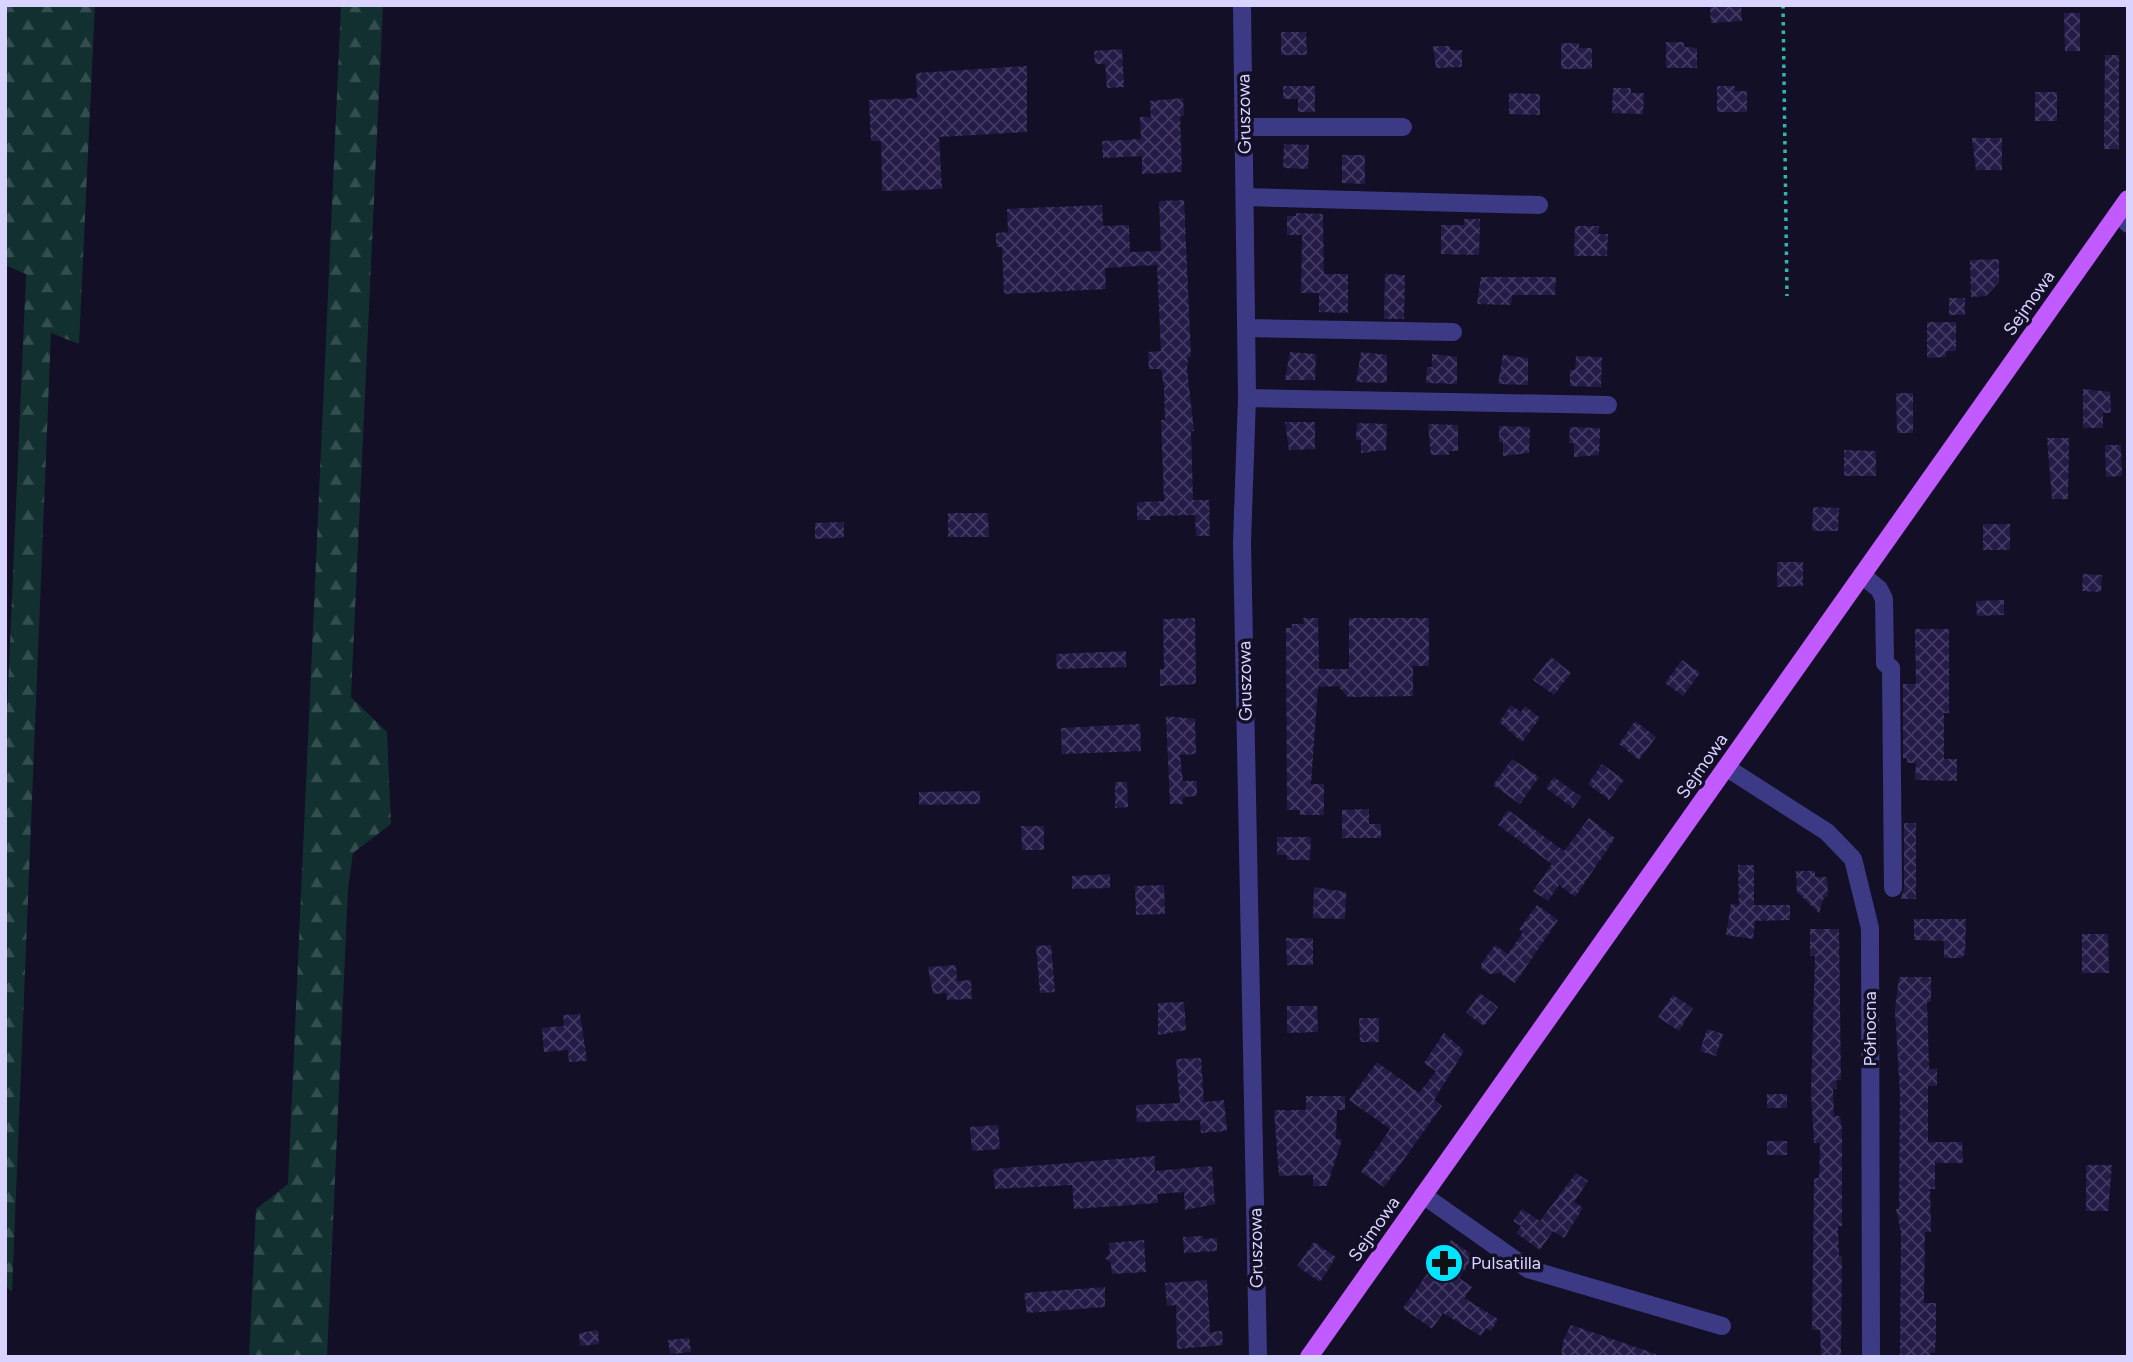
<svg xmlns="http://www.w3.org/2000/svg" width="2133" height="1362" font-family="Figtree,sans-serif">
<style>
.forest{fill:url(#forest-firs)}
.building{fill:url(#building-cross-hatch)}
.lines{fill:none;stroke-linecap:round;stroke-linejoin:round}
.path{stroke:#2fb8b0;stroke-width:3.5;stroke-dasharray:3.5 5;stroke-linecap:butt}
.minor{stroke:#3d3a85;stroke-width:18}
.major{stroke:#c25bff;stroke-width:18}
.labels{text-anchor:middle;stroke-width:7;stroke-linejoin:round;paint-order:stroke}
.street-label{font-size:18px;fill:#d9d4ff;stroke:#130f26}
.poi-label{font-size:18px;fill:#d9d4ff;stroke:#130f26;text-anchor:start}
</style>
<defs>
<pattern id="forest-firs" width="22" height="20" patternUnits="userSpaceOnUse" patternTransform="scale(1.75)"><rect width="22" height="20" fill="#12302f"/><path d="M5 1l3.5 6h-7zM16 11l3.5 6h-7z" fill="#344d4e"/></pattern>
<pattern id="building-cross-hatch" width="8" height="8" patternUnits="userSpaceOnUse" patternTransform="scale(1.75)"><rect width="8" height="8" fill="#241b47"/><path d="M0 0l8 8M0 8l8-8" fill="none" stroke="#433b63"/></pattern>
</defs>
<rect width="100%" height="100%" fill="#130f26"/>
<path class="forest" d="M5,5h90l-16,339 -28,-11 -39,959 -7,-7v-526l21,-485 -21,-9z
M341,5h42l-32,692 36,35 4,92 -38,29 -5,36 -21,468h-78l7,-148 32,-25z"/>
<path class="building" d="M1725,5h16l1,16 -31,2 -1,-17z
M2064,13h16v38h-15z
M1281,32h25l1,23h-26z
M1666,42h18v5l13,1v20h-31z
M1561,43h18v5h13v21h-31z
M1433,46h17v4h12v17l-26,1z
M1122,49l2,38 -17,1 -2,-24h-10l-1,-13z
M2105,55h14v94h-15z
M1027,66v66l-88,5 3,52 -60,2 -1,-50h-10l-2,-41 48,-2 -1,-25z
M1283,86h32v26h-17v-13h-15z
M1717,86h18v5h12v21h-30z
M1613,88h18v5h13l-1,21 -31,-1z
M2035,92h22v29h-22z
M1509,93l31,1v21l-31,-1z
M1183,98l1,18h-4l2,56 -40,2v-18l-39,2 -1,-17 39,-2 -1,-22h11l-1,-16z
M1972,138h30v32h-26z
M1284,144l25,1 -1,24 -25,-1z
M1342,155h23v29l-23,-1z
M1184,200l7,157h-3l-1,12 7,62h-3l2,69h16l1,36h-14l-1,-21 -45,1v4h-13v-18l27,-1 -3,-81h4l-1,-33 -3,-18h-12l-1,-17 13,-1 -4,-86 -52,3 1,21 -102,5 -2,-47h-6v-14l12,-1 -1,-23 95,-4 1,21 26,-1 1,27 31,-1 -2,-50z
M1296,213l27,1 1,60h24v39l-29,-1v-19h-18l1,-58h-15v-19h9z
M1464,219h16l-1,36 -38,-1v-29h23z
M1575,226h24l-1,8h10l-1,22h-33z
M1999,259v23l-13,14 -15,1 -1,-37z
M1385,274l20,1 -1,44h-20z
M1481,277h75l-1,18h-43l-1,10 -34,-1z
M1949,298h16v17h-16z
M1927,322h29v29h-10v6l-19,1z
M1290,352l26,2 -1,26h-30z
M1361,352l26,3v28l-31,-1z
M1432,354l25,3v27l-31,-1 1,-16h5z
M1503,355l25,3v27l-30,-1z
M1576,356l26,1 -1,30 -31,-1v-16h5z
M2083,389l27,3 1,21h-8v15h-20z
M1896,393h17v40h-16z
M1285,422h30v27l-26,1z
M1357,423l30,1 -1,26 -25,3v-13h-5z
M1428,424l30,1v26h-9v4h-18z
M1499,426l31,1 -1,26 -26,3v-14h-4z
M1570,427l30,1 -1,27 -25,2v-14h-5z
M2047,438h22l-1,61h-16z
M2105,445h16l1,31 -16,1z
M1844,450l32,1v25h-32z
M1813,507l26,1 -1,23h-26z
M948,513h40l1,24h-41z
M844,522v16l-29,1v-16z
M1983,524h27v26h-27z
M1777,562h26v24l-26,1z
M2083,574l19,1 -1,17 -19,-1z
M2004,600v15l-27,1 -1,-15z
M1195,618l1,66 -36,2v-17h4l-1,-50z
M1303,618h15l1,51h30v-51h80v48h-16v30l-65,1 -10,-11 -20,1 -7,97h13v31h-24v-5h-13l-1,-182h6v-4h12z
M1915,629h34v84h-5v46h13v22l-42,-1 1,-17h-9v-5h-4v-74h13z
M1126,651v16l-69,2 -1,-15z
M1551,657l20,16 -17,22 -21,-15z
M1682,660l18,13 -17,23 -18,-13z
M1511,705l10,7 4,-6 15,12 -18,24 -23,-20z
M1166,716l29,3 1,35 -16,1 3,26h14v15l-14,1v7h-13z
M1635,721l21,16 -17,23 -20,-16z
M1140,724l1,27 -79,3 -1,-26z
M1512,759l27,18 -19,27 -27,-19z
M1602,764l22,16 -15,20 -21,-16z
M1554,777l27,20 -8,11 -27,-20z
M1115,782h12l1,25 -13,1z
M980,791v13l-61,1v-13z
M1369,809v15h12v14h-39v-28z
M1508,810l56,41 25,-33 26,20 -40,59 -16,-12 -11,16 -15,-10 19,-27 -54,-39z
M1904,823h12v76h-15l3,-11z
M1021,826h23v24h-22z
M1277,837h34l-1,23h-23v-5h-10z
M1738,865h16v40h36v15l-35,1 -2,18 -27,-4 5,-31 8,1z
M1796,871h19v6h12l1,19 -4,1 -5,16 -22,-21z
M1110,874v14l-38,1v-13z
M1164,885l1,29 -29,1 -1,-29z
M1314,887l32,5 -1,27 -32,-1z
M1537,905l21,15 -43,63 -15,-10 -11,1 -7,-5 -1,-5 14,-19 13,9 15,-22 -4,-3z
M1914,919h52l-1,35 -4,4h-17v-17l-30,-1z
M1810,929h29l2,151h-5l1,9h-4l1,27h6l2,14v96h-4l1,30h3l-1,101h-20l-1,-27h-8l2,-152h5l1,-35h-6l-3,-51 4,-136h-5z
M2082,934h26l1,39h-27z
M1286,938h27v27h-26z
M1051,945l4,47 -15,1 -4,-47z
M956,965l1,16 14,-1 1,19 -25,1 -1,-7 -13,1 -5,-27z
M1899,977h32v25h-4l2,67h8v17h-9v56h34l1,21h-28v26h-5l1,43h-6l-1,71h12v27l-1,23h-5v4h-30l1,-125 -5,-23h3l1,-114 -5,-85z
M1480,993l18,14 -14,19 -18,-13z
M1673,995l20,13 -14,23 -21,-14z
M1184,1002l2,28 -28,5v-32z
M1287,1006h30l1,26 -31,1z
M580,1014l7,47 -18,1 -1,-12 -24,2 -2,-24 22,-2 -1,-11z
M1359,1018h20v24h-19z
M1707,1029l16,5 -7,22 -16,-5z
M1444,1033l20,18 -30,49 8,6 -58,81 -23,-15 29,-43 -41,-29 28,-38 42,31 17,-22 -12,-8z
M1201,1058l3,44 20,-2 3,31 -26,2 -1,-13 -63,2 -1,-17 44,-2 -4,-44z
M1767,1094h20v14h-20z
M1306,1096h39v14h-8l-1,29 6,1 -15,46h-14v-11l-34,1 -5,-66h32z
M998,1125l2,24 -28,2 -2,-24z
M1767,1141h20v14h-20z
M1155,1156v15l57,-5 3,38 -30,6 -1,-18 -27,2 1,9 -84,6 -2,-24 -77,4 -2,-20z
M2086,1165h26l-4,46h-22z
M1576,1173l12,8 -14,21 9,6 -19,30 -11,-7 -13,19 -24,-17 5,-7 -8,-5 9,-12 18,12z
M1203,1236v3l14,-1v13l-33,2 -1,-16z
M1144,1240l2,32 -34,2 -1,-11 -6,-5 5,-5 -1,-10z
M1451,1240l23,16 -15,22 13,9 -8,11 34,21 -7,12 -5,-3 -5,8 -38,-23 -11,16 -29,-21z
M1314,1242l22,15 -16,25 -23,-16z
M1207,1280l3,52 12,-1 1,14 -46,4 -1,-44 -9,1 -2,-23z
M1105,1287v20l-78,6 -3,-20z
M1571,1325l85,29v3h-95l2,-16z
M598,1330l1,14 -19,2 -1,-13z
M689,1338l2,14 -21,2 -2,-14z"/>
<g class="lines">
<path class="path" d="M1783,5l4,291"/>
<path class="minor" d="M1242,5l5,393 -5,144 16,815
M1244,127h159
M1245,197l294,8
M2118,213l10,11
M1246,328l207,4
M1247,398l361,7
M1862,575l17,14 5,10 1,64 6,5 2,220
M1727,768l100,64 26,27 17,69 1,429
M1423,1195l105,74 194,57"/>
<path class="major" d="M1309,1357l819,-1158"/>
</g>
<defs>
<symbol id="pharmacy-disc" viewBox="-11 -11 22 22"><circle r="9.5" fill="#00e5ff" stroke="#130f26"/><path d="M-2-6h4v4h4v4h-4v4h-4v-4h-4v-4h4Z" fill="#111"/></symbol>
</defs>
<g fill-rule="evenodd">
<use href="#pharmacy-disc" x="1422" y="1241" width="44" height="44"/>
</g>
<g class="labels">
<g class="street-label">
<text transform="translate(1244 114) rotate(-91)" y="6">Gruszowa</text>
<text transform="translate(2029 303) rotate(-55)" y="6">Sejmowa</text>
<text transform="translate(1245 681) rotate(-91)" y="6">Gruszowa</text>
<text transform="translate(1702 766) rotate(-55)" y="6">Sejmowa</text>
<text transform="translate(1870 1029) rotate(-90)" y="6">Północna</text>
<text transform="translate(1374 1229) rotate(-55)" y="6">Sejmowa</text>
<text transform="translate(1256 1248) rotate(-91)" y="6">Gruszowa</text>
</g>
<g class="poi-label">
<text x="1471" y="1269">Pulsatilla</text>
</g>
</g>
<rect width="2133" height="1362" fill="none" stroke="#d9d4ff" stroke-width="14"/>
</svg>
